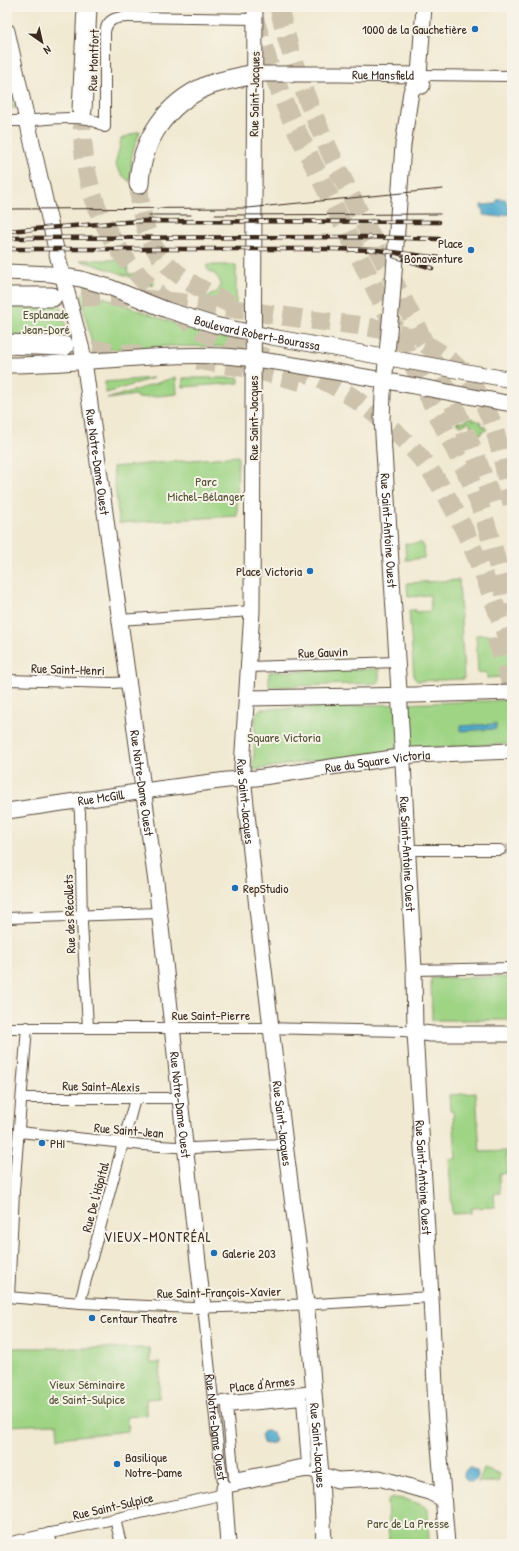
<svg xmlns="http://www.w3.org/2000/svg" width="519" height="1551" font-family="'Patrick Hand',sans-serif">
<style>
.green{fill:#9fd485;stroke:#6d7f52}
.water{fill:#4ea8cc;stroke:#446975}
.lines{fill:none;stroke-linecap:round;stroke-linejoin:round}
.street-tunnel{stroke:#cdc3ad;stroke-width:10;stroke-dasharray:10 5;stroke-linecap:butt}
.highway-tunnel{stroke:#cdc3ad;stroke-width:19;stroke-dasharray:19 10;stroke-linecap:butt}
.street-casing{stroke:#564739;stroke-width:12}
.secondary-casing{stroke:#564739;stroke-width:17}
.highway-casing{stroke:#564739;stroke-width:21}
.street{stroke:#fff;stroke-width:10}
.secondary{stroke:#fff;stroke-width:15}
.highway{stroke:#fff;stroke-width:19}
.tram{stroke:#3b2a1e;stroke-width:1}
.rail-casing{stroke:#3b2a1e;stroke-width:4.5}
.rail{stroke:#f7f3e8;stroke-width:3;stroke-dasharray:9;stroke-linecap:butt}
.poi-dot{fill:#1f6fb2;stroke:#f7f3e8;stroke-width:1.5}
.labels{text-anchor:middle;stroke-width:4;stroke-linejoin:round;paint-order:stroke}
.poi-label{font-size:13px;fill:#3b2a1e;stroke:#f7f3e8;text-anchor:start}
.street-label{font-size:13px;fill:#3b2a1e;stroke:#f7f3e8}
.park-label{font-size:13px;fill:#545438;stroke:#f7f3e8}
.neighbourhood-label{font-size:14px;letter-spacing:1px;fill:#3b2a1e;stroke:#f7f3e8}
</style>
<rect width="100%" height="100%" fill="#f7f3e8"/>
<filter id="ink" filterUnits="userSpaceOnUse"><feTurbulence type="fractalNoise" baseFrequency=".025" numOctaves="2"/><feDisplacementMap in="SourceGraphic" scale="8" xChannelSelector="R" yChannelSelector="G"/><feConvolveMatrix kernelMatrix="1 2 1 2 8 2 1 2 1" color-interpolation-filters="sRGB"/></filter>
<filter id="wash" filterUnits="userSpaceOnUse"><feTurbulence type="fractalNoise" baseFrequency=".012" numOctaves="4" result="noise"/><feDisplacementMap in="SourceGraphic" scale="16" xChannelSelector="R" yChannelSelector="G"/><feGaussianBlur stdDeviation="0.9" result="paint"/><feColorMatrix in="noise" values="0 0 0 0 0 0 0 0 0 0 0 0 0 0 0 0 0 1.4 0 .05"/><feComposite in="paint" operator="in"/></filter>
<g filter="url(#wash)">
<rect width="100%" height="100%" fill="#f1e9d1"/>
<path class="green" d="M7,76l8,32h-8z
M140,131l-8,23 -2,28c-22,-18 -12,-20 -9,-43z
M79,260h43l5,4 1,10h12l6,6 8,2 -1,4 -36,-14z
M207,265h29v39l-7,2 -8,-1v2l-19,-5 2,-6c10,0 21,-7 14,-18 -3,-4 -7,-6 -11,-9z
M56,288l14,55 -63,-5v-35z
M87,291l94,35 57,15 1,5 -1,1 -71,-1 -71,4 -4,-6 -11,-46 1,-4z
M176,377l1,17 -40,4 -1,-3 -29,4z
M153,378l-43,14 -4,1 -1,-11z
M183,378h56v5l-56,4z
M469,418l1,1 2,-1 1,3 3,-1 2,2 2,-1 2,5h2l3,4 -5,1 -1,3 -18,1v-1l9,-6 -3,-6 -8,4 -5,-3 3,-2 1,2z
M238,456l-1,60 -118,7 -6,-56z
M422,543l1,2 1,13 -18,2 -1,-16z
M459,580l5,99 -47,2 -3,-3 -5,-68h7v2l15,-1 -1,-16 -22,2 -1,-14z
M512,634v42l-25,2 -1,-6 -8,1 -2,-38z
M379,669v14l-110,4v-15z
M512,700v44l-90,4 -106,12 -63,10 3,-55 1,-3 4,-3z
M512,977v43h-80l-1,-42z
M476,1093l4,59 26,-1 1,22 -8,1 1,19 -6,1 1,13 -24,1v5l-19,1 -3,-55h7l-3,-48h-3l-1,-16z
M7,1348h143v15h10l-1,35 -13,1v16l-19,2 1,14 -70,7 -1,-14 -50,2z
M484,1468l16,6 -2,8h-21l3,-3z
M392,1498c12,0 26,4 36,11l1,35h-40l-2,-43z"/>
<path class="water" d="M498,199h7l3,7 3,1v7l-9,1 -1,2 -18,-2v-7h-2v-3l14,-1z
M496,724v5l-36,2v-5z
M264,1431h6l3,1 2,7 -2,4 -7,1 -3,-1 -2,-8z
M464 1475a7 7 0 1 1 14 0a7 7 0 1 1-14 0Z"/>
</g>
<g filter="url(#ink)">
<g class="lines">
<path class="street-tunnel" d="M500,850l12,-1"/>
<path class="highway-tunnel" d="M279,7c17,77 48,141 83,211 47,95 99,190 133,291
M255,20l15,47 21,52 180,363c17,43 29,86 37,131
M82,110c1,17 0,34 3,51 9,60 39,105 84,144 14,13 30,25 47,34 16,8 34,13 51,19
M139,184c2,70 32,92 92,120
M52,297c34,0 68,-1 102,3 51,4 100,12 150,19 35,5 74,6 107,19 20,7 38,20 52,35 33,36 39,86 49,131
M64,346l78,9
M197,360l50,8 60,15
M294,368c37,13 68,33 97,60 14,13 28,26 39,42 38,55 60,120 82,182
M496,638l16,49"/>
<defs>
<g id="street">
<path d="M419,75l93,1"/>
<path d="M7,121c27,1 54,-6 81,-2 6,1 12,5 17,8v-95c2,-13 11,-15 23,-15l127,2"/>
<path d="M119,620l133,-9"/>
<path d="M249,667l148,-5"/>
<path d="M7,680l106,3 16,-1"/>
<path d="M78,800l2,13 2,110 6,104"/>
<path d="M408,850h92"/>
<path d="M7,918l152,-5"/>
<path d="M414,970l98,-2"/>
<path d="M7,1028h253l143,3 12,1"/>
<path d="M22,1098h158"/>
<path d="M19,1132l124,13 50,3 92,-4"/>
<path d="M7,1297l74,6 111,5 124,-4 115,-7"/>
<path d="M9,1297l5,-106 13,-164"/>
<path d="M81,1303v-5l54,-199"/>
<path id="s1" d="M203,1307l16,148 5,33 80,-16h6l11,3"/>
<path d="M302,1400l5,64 -73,14 -7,-71z"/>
<path d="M213,1402l101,-11"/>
<path d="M115,1519l6,25"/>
<path d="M49,1533l3,11"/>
<path d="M7,1543l209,-47 8,-4"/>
</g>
<g id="secondary">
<path id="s2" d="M255,7l-3,604 -10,156 18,169 25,208 22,167 14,164 3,69"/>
<path id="s3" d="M7,31l51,227 24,92 4,25 70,507 47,425"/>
<path id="s4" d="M254,74h84l81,1"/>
<path id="s5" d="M419,75l-8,17 -8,53 -11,156 -9,93 -1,25 18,288 14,263 1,62 16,265 5,112 11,135"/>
<path d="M422,86l-3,-11 5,-68"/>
<path id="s6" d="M7,272l44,2 30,5 28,8 58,23 48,15 57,12 240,43"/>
<path d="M7,365c72,0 143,-12 215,-9 36,2 72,9 108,15 61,10 121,22 182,33"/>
<path d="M247,698l168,-3 97,-3"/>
<path id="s7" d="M7,811l151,-22 69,-9 29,-2 157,-23 99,-4"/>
<path d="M415,1032l16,2h81"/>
<path d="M321,1475l17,5 41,-2 50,14 14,7"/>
<path d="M224,1488l4,56"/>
</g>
<path id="highway" d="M82,110l5,-103
M139,184c2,-44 28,-81 68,-98 15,-6 31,-8 47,-12
M7,297h45
M7,344l57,2"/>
</defs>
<use href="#street" class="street-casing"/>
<use href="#secondary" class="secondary-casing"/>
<use href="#highway" class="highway-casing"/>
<use href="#street" class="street"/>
<use href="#secondary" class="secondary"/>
<use href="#highway" class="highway"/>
<path class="tram" d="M7,209l241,-1 195,-19
M149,215h42
M215,215l225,-1"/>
<defs>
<path id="rail" d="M7,231l132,-10 300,1
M7,238l357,-1 75,2
M7,249h323l47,1 62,8
M394,256l38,12"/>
</defs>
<use href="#rail" class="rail-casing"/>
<use href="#rail" class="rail"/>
</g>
</g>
<g class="poi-dot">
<circle cx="475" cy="29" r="4"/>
<circle cx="471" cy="250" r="4"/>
<circle cx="310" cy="571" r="4"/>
<circle cx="235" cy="888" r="4"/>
<circle cx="42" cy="1143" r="4"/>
<circle cx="214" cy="1253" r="4"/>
<circle cx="92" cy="1318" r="4"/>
<circle cx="117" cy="1464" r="4"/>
</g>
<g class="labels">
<g class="poi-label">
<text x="467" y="34" text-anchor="end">1000 de la Gauchetière</text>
<text x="463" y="248" text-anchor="end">Place<tspan x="463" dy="15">Bonaventure</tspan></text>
<text x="302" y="576" text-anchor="end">Place Victoria</text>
<text x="243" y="893">RepStudio</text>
<text x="50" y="1148">PHI</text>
<text x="222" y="1258">Galerie 203</text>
<text x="100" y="1323">Centaur Theatre</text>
<text x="125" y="1462">Basilique<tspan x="125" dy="15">Notre-Dame</tspan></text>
</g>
<g class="street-label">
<text transform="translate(93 60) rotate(-88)" y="5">Rue Montfort</text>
<text dy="5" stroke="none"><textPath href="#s4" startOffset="129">Rue Mansfield</textPath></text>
<text transform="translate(254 94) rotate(-89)" y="5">Rue Saint-Jacques</text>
<text dy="5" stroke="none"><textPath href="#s6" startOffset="259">Boulevard Robert-Bourassa</textPath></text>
<text transform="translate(253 418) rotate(-90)" y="5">Rue Saint-Jacques</text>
<text dy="5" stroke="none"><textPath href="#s3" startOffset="441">Rue Notre-Dame Ouest</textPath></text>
<text dy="5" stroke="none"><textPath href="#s5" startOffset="459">Rue Saint-Antoine Ouest</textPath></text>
<text transform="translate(323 652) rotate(-2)" y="5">Rue Gauvin</text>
<text transform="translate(68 669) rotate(2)" y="5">Rue Saint-Henri</text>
<text dy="5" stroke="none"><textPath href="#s7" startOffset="374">Rue du Square Victoria</textPath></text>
<text dy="5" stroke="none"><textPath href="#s3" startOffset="765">Rue Notre-Dame Ouest</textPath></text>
<text dy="5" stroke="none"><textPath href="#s7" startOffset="95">Rue McGill</textPath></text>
<text dy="5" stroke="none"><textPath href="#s2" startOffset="795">Rue Saint-Jacques</textPath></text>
<text dy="5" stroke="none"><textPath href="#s5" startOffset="783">Rue Saint-Antoine Ouest</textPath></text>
<text transform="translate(69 914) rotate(-92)" y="5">Rue des Récollets</text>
<text x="211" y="1020">Rue Saint-Pierre</text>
<text transform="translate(101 1086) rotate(1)" y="5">Rue Saint-Alexis</text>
<text dy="5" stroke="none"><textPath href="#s3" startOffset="1089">Rue Notre-Dame Ouest</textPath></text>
<text dy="5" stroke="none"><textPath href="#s2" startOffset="1119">Rue Saint-Jacques</textPath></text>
<text transform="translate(129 1130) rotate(5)" y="5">Rue Saint-Jean</text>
<text dy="5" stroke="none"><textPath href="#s5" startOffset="1107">Rue Saint-Antoine Ouest</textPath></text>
<text transform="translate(95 1197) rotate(-75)" y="5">Rue De l'Hôpital</text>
<text transform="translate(219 1292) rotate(-1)" y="5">Rue Saint-François-Xavier</text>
<text transform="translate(262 1384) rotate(-6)" y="5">Place d'Armes</text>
<text dy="5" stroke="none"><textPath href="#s1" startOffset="121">Rue Notre-Dame Ouest</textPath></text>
<text dy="5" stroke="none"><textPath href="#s2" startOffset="1443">Rue Saint-Jacques</textPath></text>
<text transform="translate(113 1506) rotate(-13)" y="5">Rue Saint-Sulpice</text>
</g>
<g class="park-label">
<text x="46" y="319">Esplanade<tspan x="46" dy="15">Jean-Doré</tspan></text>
<text x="206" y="486">Parc<tspan x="206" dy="15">Michel-Bélanger</tspan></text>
<text x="284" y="742">Square Victoria</text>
<text x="87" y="1389">Vieux Séminaire<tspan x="87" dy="15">de Saint-Sulpice</tspan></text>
<text x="408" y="1528">Parc de La Presse</text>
</g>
<g class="neighbourhood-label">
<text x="158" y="1242">VIEUX-MONTRÉAL</text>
</g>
</g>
<rect width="519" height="1551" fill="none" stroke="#f7f3e8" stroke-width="24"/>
<g transform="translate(42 42) rotate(146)" stroke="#f7f3e8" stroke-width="3" paint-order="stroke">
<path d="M0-3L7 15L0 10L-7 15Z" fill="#3b2a1e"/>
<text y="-6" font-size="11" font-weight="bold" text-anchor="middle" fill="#3b2a1e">N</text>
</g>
</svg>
